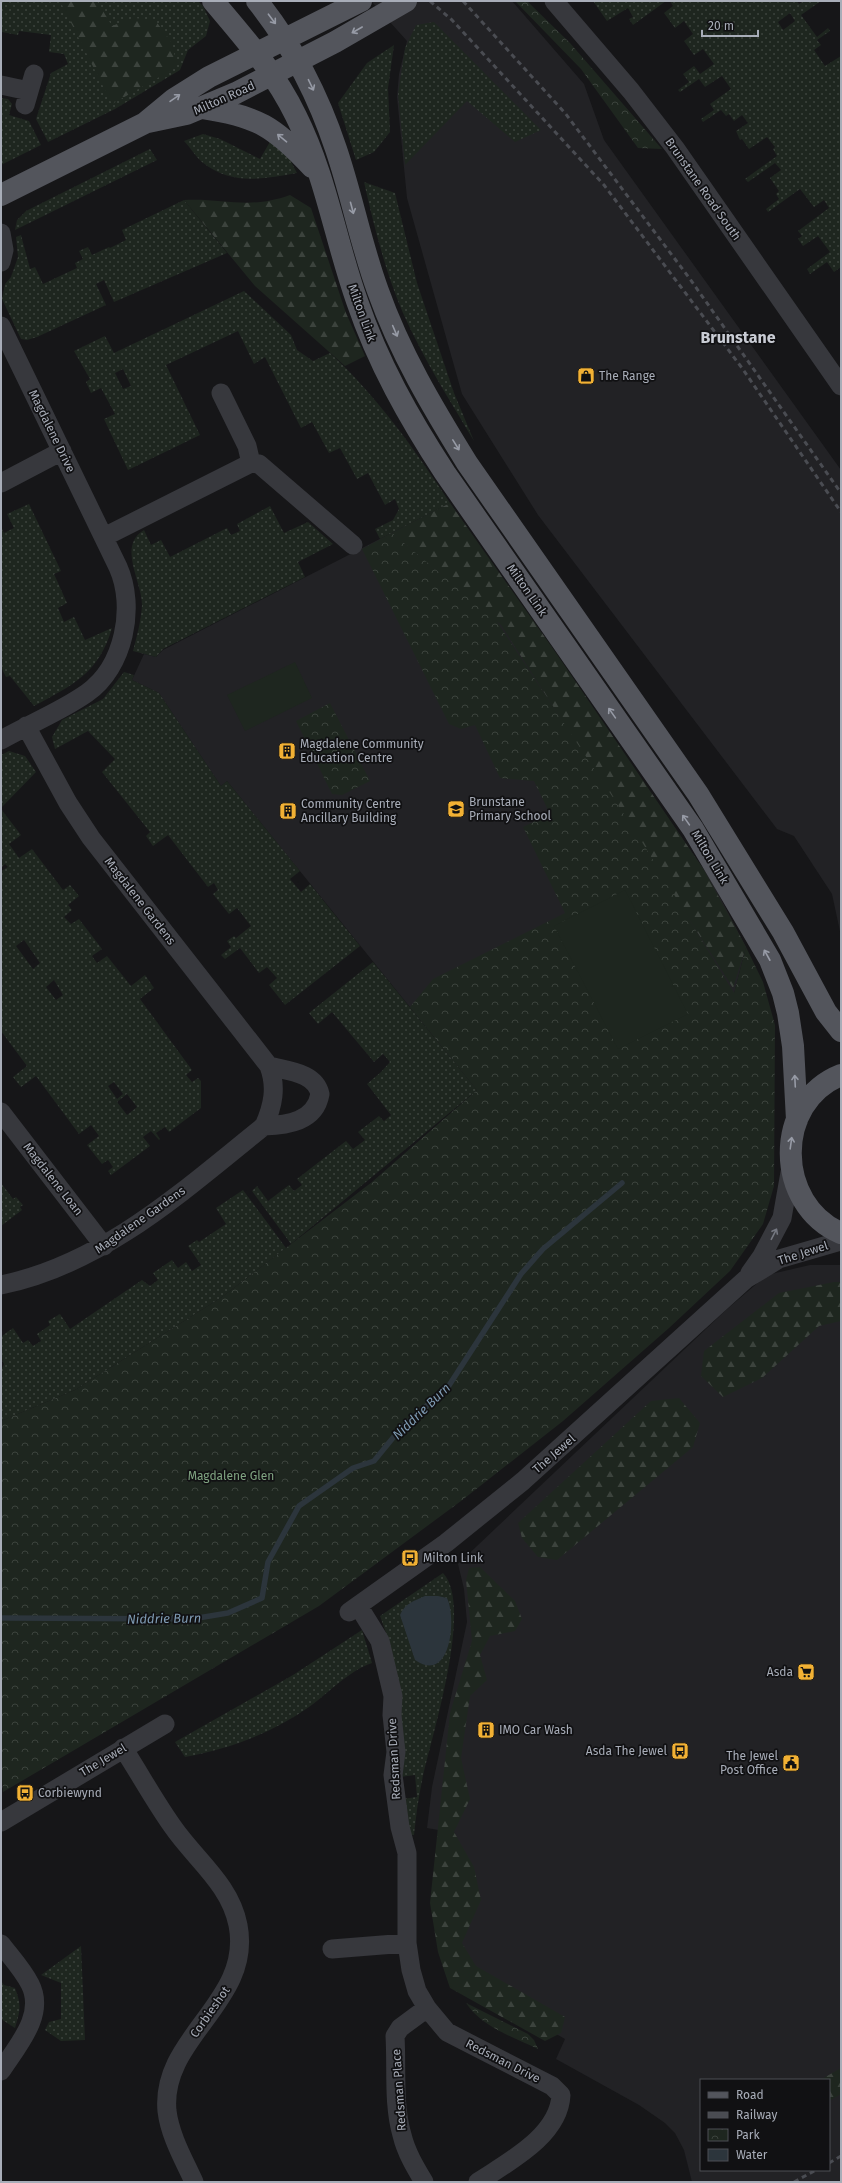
<svg xmlns="http://www.w3.org/2000/svg" width="842" height="2183" font-family="'Fira Sans',sans-serif">
<style>
.built{fill:#222225;fill-rule:evenodd}
.grass{fill:url(#grass-dots);fill-rule:evenodd}
.forest{fill:url(#forest-firs)}
.park{fill:url(#park-crowns)}
.pitch{fill:#1e261f}
.water{fill:#2c353c}
.lines{fill:none;stroke-linecap:round;stroke-linejoin:round}
.stream{stroke:#2c353c;stroke-width:5.5}
.street{stroke:#37383d;stroke-width:19}
.primary{stroke:#53555c;stroke-width:22}
.rail{stroke:#4a4c52;stroke-width:3;stroke-dasharray:5 4;stroke-linecap:butt}
.oneway{stroke:#979ba6}
.oneway2{stroke:#757881}
.labels{text-anchor:middle;stroke-width:3.5;stroke-linejoin:round;paint-order:stroke}
.street-label{font-size:12px;fill:#a8adb8;stroke:#111113}
.poi-label{font-size:12px;fill:#a8adb8;stroke:#111113;text-anchor:start}
.park-label{font-size:12px;fill:#7fa381;stroke:#111113}
.water-label{font-size:13px;font-style:italic;fill:#7f9bb3;stroke:#111113}
.district-label{font-size:16px;font-weight:bold;fill:#c9ccd4;stroke:#111113}
</style>
<defs>
<pattern id="grass-dots" width="8" height="8" patternUnits="userSpaceOnUse"><rect width="8" height="8" fill="#1e261f"/><path d="M2 2h.1M6 6h.1" fill="none" stroke="#3c433d" stroke-width="1.8" stroke-linecap="round"/></pattern>
<pattern id="forest-firs" width="22" height="20" patternUnits="userSpaceOnUse"><rect width="22" height="20" fill="#1e261f"/><path d="M5 1l3.5 6h-7zM16 11l3.5 6h-7z" fill="#3c433d"/></pattern>
<pattern id="park-crowns" width="20" height="18" patternUnits="userSpaceOnUse"><rect width="20" height="18" fill="#1e261f"/><path d="M2 6a3 3 0 1 1 6 0M12 15a3 3 0 1 1 6 0" fill="none" stroke="#3c433d"/></pattern>
</defs>
<rect width="100%" height="100%" fill="#161618"/>
<path class="built" d="M371,1h141l72,83 20,56 237,330v466l-9,-42 -38,-58 -17,-7 -239,-314 -76,-121 -55,-196 -10,-101 2,-23 8,-33z
M450,503l261,377 35,67 -12,47 -257,96 -250,-309 -6,5 -62,-93 -27,-13 12,-26 12,3 7,-7z
M810,1265h31v917h-149l-8,-32 -9,-17 -10,-10 -26,-18 -83,-46 9,-20 -96,-55 -10,-17 -4,-134 -28,-5 5,-41 35,-165 -3,-33 -6,-25 268,-254 41,-35zM701,2080h128v90h-128z"/>
<path class="grass" d="M1,1h197l5,5 7,15 -4,15 -18,14 -8,20 -65,39 -67,33 -12,-23 15,-46 17,-9 -4,-10 -15,-2 2,-17 -32,-4 -1,4 -16,-3z
M593,1h73l-33,24 -4,-6 4,-2 -5,-9 -21,13z
M670,1h127l2,3 5,-3h17l-20,14 16,22 11,-9 2,3 -13,9 4,5 -7,5 11,16 16,-10v211l-7,5 -7,-10 -17,12 -3,-5 23,-17 -12,-16 -15,10 -5,-7 4,-3 -4,-5 31,-23 -5,-8 -10,7 -14,-18 -32,23 -2,-3 13,-10 -3,-5 3,-3 -9,-13 11,-8 -6,-7 -27,19 -3,-3 32,-23 -4,-7 2,-2 -8,-10 -18,12 -7,-10 -2,1 -4,-9 12,-8 -6,-8 -8,6 -5,-7 -3,2 -5,-6 -18,12 -2,-3 13,-9 -4,-6 21,-15 -9,-13 -17,11 -6,-8 -19,13 -2,-2 11,-8 -6,-8 11,-8 6,8 14,-10 -11,-15 -9,6 -10,-14 9,-7 -9,-13 -9,7 -11,-15 9,-7zM790,13l5,8 -12,9 -5,-8z
M434,22l107,108 -26,12 -48,-41 -62,64 -7,-71 7,-46 11,-23z
M394,45l-6,43 2,44 -16,20 -18,8 -18,-57 29,-40z
M1,98l7,1 4,5 -3,11 20,6 12,24 -40,20z
M203,134l17,5 40,20 11,-19 18,18 8,15c-35,6 -65,13 -95,-11 -7,-6 -12,-15 -18,-21z
M150,149l7,11 -142,70 2,-10 9,-9z
M364,182l31,11 22,90 37,110 20,48c-25,-42 -51,-83 -71,-128 -18,-42 -29,-87 -39,-131z
M184,200l43,53 -113,49 -10,-22 -8,4 10,21 -69,32 -10,3 -6,-1 -19,-40 3,-15 6,-7 7,-20 -2,-20 5,-2 9,34 5,-2 8,17 34,-16 -2,-5 8,-4 -4,-8 9,-4 4,8 17,-8 1,1 16,-8 -4,-10z
M244,291l47,44 6,15 16,11 17,-8c47,43 85,97 120,150l-70,36 -5,-10 18,-9 6,-11 -4,-10 -10,6 -17,-32 -11,6 -17,-31 -11,5 -17,-31 -11,6 -36,-71 -11,7 -16,-33 -72,34 34,70 -72,35 -24,-51 11,-5 -14,-26 -10,5 -5,-11 4,-3 -16,-28 31,-15 9,17zM123,369l8,17 -8,3 -8,-16z
M29,504l32,67 -7,3 13,29 -9,5 6,14 10,-5 11,23 27,-12c-13,45 -39,57 -78,78l-24,-30 -4,1 -5,-10v-140l3,6 10,-5 -7,-14z
M270,506l14,27 24,-11 25,22 -35,18 7,15 -142,72 -7,8 -23,-6c4,-15 8,-30 9,-46 0,-24 -25,-59 2,-75l7,15 10,-5 9,17 57,-29 4,7 9,-4 -3,-7z
M124,672l10,3 -2,5 27,13 62,93 6,-5 73,90 -10,8 11,13 9,-8 50,62 -75,59 -16,-20 8,-7 -10,-11 -8,6 -19,-25 -15,11 -4,-4 10,-8 -4,-6 7,-5 2,2 15,-12 -14,-18 -8,6 -16,-20 5,-4 -4,-7 -6,4 -40,-52 -15,11 -7,-10 4,-4 -48,-60 13,-13 -27,-28 -33,18 -3,-12 10,-17 41,-21z
M9,751l16,5 11,16 -35,36v-53z
M1,809l20,26 -12,9 10,14 13,-9 31,41 7,-5 9,11 -11,9 4,5 -8,7 7,7 8,-5 23,30 -10,7 5,7 10,-7 24,30 14,-11 9,13 -14,11 52,71 -6,5 6,7 6,-4 3,3v27l-32,24 -4,-5 -9,6 4,6 -1,1 -8,-9 -8,6 7,9 -39,29 -3,-4 5,-4 -5,-7 -6,4 -15,-19 12,-9 -8,-11 -12,9 -43,-58 -15,11 -8,-10 14,-11 -26,-35v-160l7,-4 -3,-3 -4,4zM24,940l16,23 -7,6 -17,-23zM54,980l9,15 -7,5 -10,-13zM114,1082l9,12 -6,5 -9,-13zM127,1094l10,13 -10,8 -10,-13z
M373,962l104,128 -186,154 -39,-53 5,-5 11,15 21,-16 5,6 8,-6 -5,-6 49,-38 7,8 12,-9 -7,-8 21,-16 5,5 7,-6 -24,-31 14,-12 9,-10 -7,-8 -9,8 -42,-50 -14,12 -9,-11z
M1,1183l12,16 3,-2 7,8 -3,2 2,3 -21,16z
M243,1190l43,58 -64,49 -147,93 -74,31v-51l3,-6c-3,-3 -4,-21 -3,-26 2,-4 7,-6 12,-10l10,15 5,-3 5,6 8,-5 -4,-7 13,-9 -2,-4 12,-7 10,15 72,-49 8,6 8,-6 -5,-7 19,-13 6,8 8,-6 6,9 9,-6 -13,-19 9,-6 2,2 27,-18 -10,-16z
M443,1573c31,33 -12,165 -21,208 -4,18 -6,36 -8,54h-4l-8,-36 15,-2 -2,-22 -15,2 -10,-133 -10,-28z
M362,1630l10,33c-25,9 -42,29 -63,44 -37,26 -80,42 -124,50l-10,-15 118,-67z
M81,1946l4,94 -24,1 -16,-11 4,-8 12,-3v-36l-20,-8z
M1,1981l3,4 11,3c7,18 5,23 0,40l-14,-9z"/>
<path class="forest" d="M60,1h37l15,25 21,-8 22,2 17,23 5,24 -65,37z
M290,195l21,13 35,105 19,43 -20,10 -90,-80 -71,-86c40,-2 65,10 106,-5z
M450,503l106,150 148,217 42,77 -13,41 -232,-363 -109,-92z
M834,1282h7v39l-22,5 -57,52 -39,19 -22,-21 3,-25 75,-58z
M679,1398l21,25 -7,24 -136,113 -19,-3 -16,-19 -4,-15 133,-122z
M480,1567l35,34 7,18 -7,12 -25,5 -10,19 7,25 -17,16 -9,62 9,41 -16,33 20,35 7,33 -19,43 14,23 89,51 -4,16 -16,8 -95,-53 -12,-36 -8,-49 20,-190 22,-72 -6,-61 3,-12z
M841,2068v26l-12,7v-21h-9z"/>
<path class="park" d="M515,1h12l43,42 92,106 -24,-1 -57,-79z
M392,533l104,87 143,217 95,156 12,-46 17,35 12,43 -1,161 -11,38 -33,47 -61,57 -106,93 -102,80 -142,105 -316,186 -2,-23v-348l74,-31 147,-93 150,-115 105,-92 -67,-83 23,-28 132,-66 -42,-86 27,-13 -16,-33 -34,-3 -25,-53 -14,4 -12,-5 -87,-175z
M330,703l40,78 -28,14 -10,-1 -36,-73z
M466,2003l62,31 6,6 4,9c-25,-12 -56,-22 -72,-46z"/>
<path class="pitch" d="M295,662l17,36 -67,33 -18,-36z
M625,890l63,124 -70,35 -64,-123z"/>
<path class="water" d="M425,1596h13l9,2c10,20 4,87 -32,62l-15,-45c5,-12 14,-14 25,-19z"/>
<g class="lines">
<path class="stream" d="M1,1618l191,1 36,-6 34,-15 6,-36 31,-56 54,-38 21,-7 27,-33 47,-41 73,-113 22,-25 79,-66"/>
<path class="street" d="M554,1l77,90 44,57 166,238
M1,85l28,6
M25,105l9,-31
M1,233l3,17 -3,12
M1,326l117,241c18,40 6,100 -31,126 -27,19 -58,31 -86,47
M221,393l26,53 4,17 8,1 94,81
M1,483l61,-32
M104,537l147,-74
M1,1112l103,134
M264,1126c23,-1 51,-4 56,-32 -5,-22 -33,-23 -51,-28
M750,1273l12,-17 20,-38 9,-51
M1,1285c103,-21 183,-95 263,-159 9,-20 13,-39 5,-60l-178,-228 -23,-35 -42,-77
M359,1607l21,34 13,55 -1,19 4,37 -3,23 7,52 7,26v90l4,27 6,21 10,17 20,24 105,54 9,9c-2,41 -53,67 -83,87
M349,1612l97,-69 77,-62 223,-202 33,-20 62,-18
M123,1748c17,26 32,54 50,79 22,32 57,57 65,98 15,77 -78,112 -71,186 3,25 17,49 27,71
M1,1822l164,-98
M1,1944c10,13 22,26 29,40 16,31 -13,62 -29,87
M332,1949l75,-6
M424,2182c-9,-15 -18,-30 -22,-47 -9,-31 -5,-67 -7,-99l5,-8 27,-20"/>
<path class="primary" d="M213,1c32,38 61,70 83,115 30,60 39,123 61,185 21,62 52,117 88,172l248,356 77,131 13,33 5,20 5,33 4,74
M257,1c36,45 61,94 79,148 16,47 25,96 42,142 22,62 55,117 89,172l231,331 85,138 43,80 15,19
M203,108c54,8 72,19 109,59
M148,122l38,-8 50,-21 99,-51 71,-41
M1,195l144,-72 29,-24 35,-22 152,-76
M841,1075c-68,27 -66,130 0,158"/>
<path class="rail" d="M430,1l22,19 152,165 138,183 99,144
M463,1l102,112 125,166 151,214
M829,2163l12,-7
M794,2182l22,-12"/>
</g>
<defs><path id="oneway-shaft" d="M-6 0H5M1.5-3L5.5 0L1.5 3" fill="none" stroke-width="1.6" stroke-linecap="round" stroke-linejoin="round"/></defs>
<g class="oneway">
<use href="#oneway-shaft" transform="translate(272 19) rotate(53)"/>
<use href="#oneway-shaft" transform="translate(357 30) rotate(150)"/>
<use href="#oneway-shaft" transform="translate(311 85) rotate(64)"/>
<use href="#oneway-shaft" transform="translate(175 98) rotate(-35)"/>
<use href="#oneway-shaft" transform="translate(282 138) rotate(-140)"/>
<use href="#oneway-shaft" transform="translate(352 208) rotate(75)"/>
<use href="#oneway-shaft" transform="translate(395 331) rotate(67)"/>
<use href="#oneway-shaft" transform="translate(456 445) rotate(58)"/>
<use href="#oneway-shaft" transform="translate(612 713) rotate(-125)"/>
<use href="#oneway-shaft" transform="translate(686 820) rotate(-125)"/>
<use href="#oneway-shaft" transform="translate(767 955) rotate(-119)"/>
<use href="#oneway-shaft" transform="translate(795 1081) rotate(-93)"/>
<use href="#oneway-shaft" transform="translate(791 1143) rotate(-82)"/>
</g>
<use class="oneway2" href="#oneway-shaft" transform="translate(774 1234) rotate(-63)"/>
<defs>
<symbol id="shop-square" viewBox="-11 -11 22 22"><rect x="-9" y="-9" width="18" height="18" rx="4" fill="#f2b134" stroke="#111113"/><path d="M-5-2.5h2.3a2.7 3.5 0 0 1 5.4 0H5L5.5 6h-11ZM-1.5-2.5h3a1.5 2.3 0 0 0-3 0Z" fill="#111"/></symbol>
<symbol id="building-square" viewBox="-11 -11 22 22"><rect x="-9" y="-9" width="18" height="18" rx="4" fill="#f2b134" stroke="#111113"/><path d="M-4-6H4V6H1V3H-1V6H-4ZM-2.5-4.3h1.7v1.8h-1.7ZM.8-4.3h1.7v1.8H.8ZM-2.5-1h1.7V.8h-1.7ZM.8-1h1.7V.8H.8Z" fill="#111"/></symbol>
<symbol id="school-square" viewBox="-11 -11 22 22"><rect x="-9" y="-9" width="18" height="18" rx="4" fill="#f2b134" stroke="#111113"/><path d="M0-5L7-2L0 1L-7-2ZM-4 1L0 2.5L4 1V4Q0 6-4 4Z" fill="#111"/></symbol>
<symbol id="bus-square" viewBox="-11 -11 22 22"><rect x="-9" y="-9" width="18" height="18" rx="4" fill="#f2b134" stroke="#111113"/><path d="M-5-6H5V4H4V6H2V4H-2V6H-4V4H-5ZM-3.5-4V0h7V-4ZM-3.5 1.2v1.5H-2V1.2ZM2 1.2v1.5H3.5V1.2Z" fill="#111"/></symbol>
<symbol id="supermarket-square" viewBox="-11 -11 22 22"><rect x="-9" y="-9" width="18" height="18" rx="4" fill="#f2b134" stroke="#111113"/><path d="M-6-5.5h2.5l.6 2H6L4.5 2H-2.5L-4.4-4H-6ZM-1.5 3.2a1.3 1.3 0 1 0 .1 0ZM3 3.2a1.3 1.3 0 1 0 .1 0Z" fill="#111"/></symbol>
<symbol id="civic-square" viewBox="-11 -11 22 22"><rect x="-9" y="-9" width="18" height="18" rx="4" fill="#f2b134" stroke="#111113"/><path d="M-.6-6.5H3V-4.5H.6V-3L4-1V1h2V6H-6V1h2V-1L-.6-3ZM-1.2 2.5V6h2.4V2.5Z" fill="#111"/></symbol>
</defs>
<g fill-rule="evenodd">
<use href="#shop-square" x="576" y="366" width="20" height="20"/>
<use href="#building-square" x="277" y="741" width="20" height="20"/>
<use href="#school-square" x="446" y="799" width="20" height="20"/>
<use href="#building-square" x="278" y="801" width="20" height="20"/>
<use href="#bus-square" x="400" y="1548" width="20" height="20"/>
<use href="#supermarket-square" x="796" y="1662" width="20" height="20"/>
<use href="#building-square" x="476" y="1720" width="20" height="20"/>
<use href="#bus-square" x="670" y="1741" width="20" height="20"/>
<use href="#civic-square" x="781" y="1753" width="20" height="20"/>
<use href="#bus-square" x="15" y="1783" width="20" height="20"/>
</g>
<g class="labels">
<g class="street-label">
<text transform="translate(224 98) rotate(-24)" y="4">Milton Road</text>
<text transform="translate(703 189) rotate(55)" y="4">Brunstane Road South</text>
<text transform="translate(362 313) rotate(70)" y="4">Milton Link</text>
<text transform="translate(52 431) rotate(64)" y="4">Magdalene Drive</text>
<text transform="translate(527 590) rotate(55)" y="4">Milton Link</text>
<text transform="translate(710 857) rotate(59)" y="4">Milton Link</text>
<text transform="translate(140 901) rotate(52)" y="4">Magdalene Gardens</text>
<text transform="translate(53 1179) rotate(52)" y="4">Magdalene Loan</text>
<text transform="translate(140 1220) rotate(-35)" y="4">Magdalene Gardens</text>
<text transform="translate(803 1253) rotate(-18)" y="4">The Jewel</text>
<text transform="translate(554 1454) rotate(-41)" y="4">The Jewel</text>
<text transform="translate(394 1759) rotate(-93)" y="4">Redsman Drive</text>
<text transform="translate(103 1760) rotate(-31)" y="4">The Jewel</text>
<text transform="translate(210 2012) rotate(-55)" y="4">Corbieshot</text>
<text transform="translate(503 2061) rotate(27)" y="4">Redsman Drive</text>
<text transform="translate(399 2090) rotate(-94)" y="4">Redsman Place</text>
</g>
<g class="poi-label">
<text x="599" y="380">The Range</text>
<text x="300" y="748">Magdalene Community<tspan x="300" dy="14">Education Centre</tspan></text>
<text x="469" y="806">Brunstane<tspan x="469" dy="14">Primary School</tspan></text>
<text x="301" y="808">Community Centre<tspan x="301" dy="14">Ancillary Building</tspan></text>
<text x="423" y="1562">Milton Link</text>
<text x="793" y="1676" text-anchor="end">Asda</text>
<text x="499" y="1734">IMO Car Wash</text>
<text x="667" y="1755" text-anchor="end">Asda The Jewel</text>
<text x="778" y="1760" text-anchor="end">The Jewel<tspan x="778" dy="14">Post Office</tspan></text>
<text x="38" y="1797">Corbiewynd</text>
</g>
<g class="park-label">
<text x="231" y="1480">Magdalene Glen</text>
</g>
<g class="water-label">
<text transform="translate(421 1411) rotate(-44)" y="5">Niddrie Burn</text>
<text transform="translate(164 1618) rotate(-1)" y="5">Niddrie Burn</text>
</g>
<g class="district-label">
<text x="738" y="343">Brunstane</text>
</g>
</g>
<rect width="842" height="2183" fill="none" stroke="#a8adb8" stroke-width="4"/>
<rect x="700" y="2079" width="130" height="92" fill="#111113" stroke="#4d4f55"/>
<rect x="708" y="2092" width="20" height="6" fill="#53555c" stroke="#4d4f55"/>
<text x="736" y="2099" font-size="12" fill="#a8adb8">Road</text>
<rect x="708" y="2112" width="20" height="6" fill="#4a4c52" stroke="#4d4f55"/>
<text x="736" y="2119" font-size="12" fill="#a8adb8">Railway</text>
<rect x="708" y="2129" width="20" height="12" fill="url(#park-crowns)" stroke="#4d4f55"/>
<text x="736" y="2139" font-size="12" fill="#a8adb8">Park</text>
<rect x="708" y="2149" width="20" height="12" fill="#2c353c" stroke="#4d4f55"/>
<text x="736" y="2159" font-size="12" fill="#a8adb8">Water</text>
<path d="M702 30v6h56v-6" fill="none" stroke="#a8adb8" stroke-width="2"/>
<text x="708" y="30" font-size="12" fill="#a8adb8" stroke="#111113" stroke-width="3" paint-order="stroke">20 m</text>
</svg>
